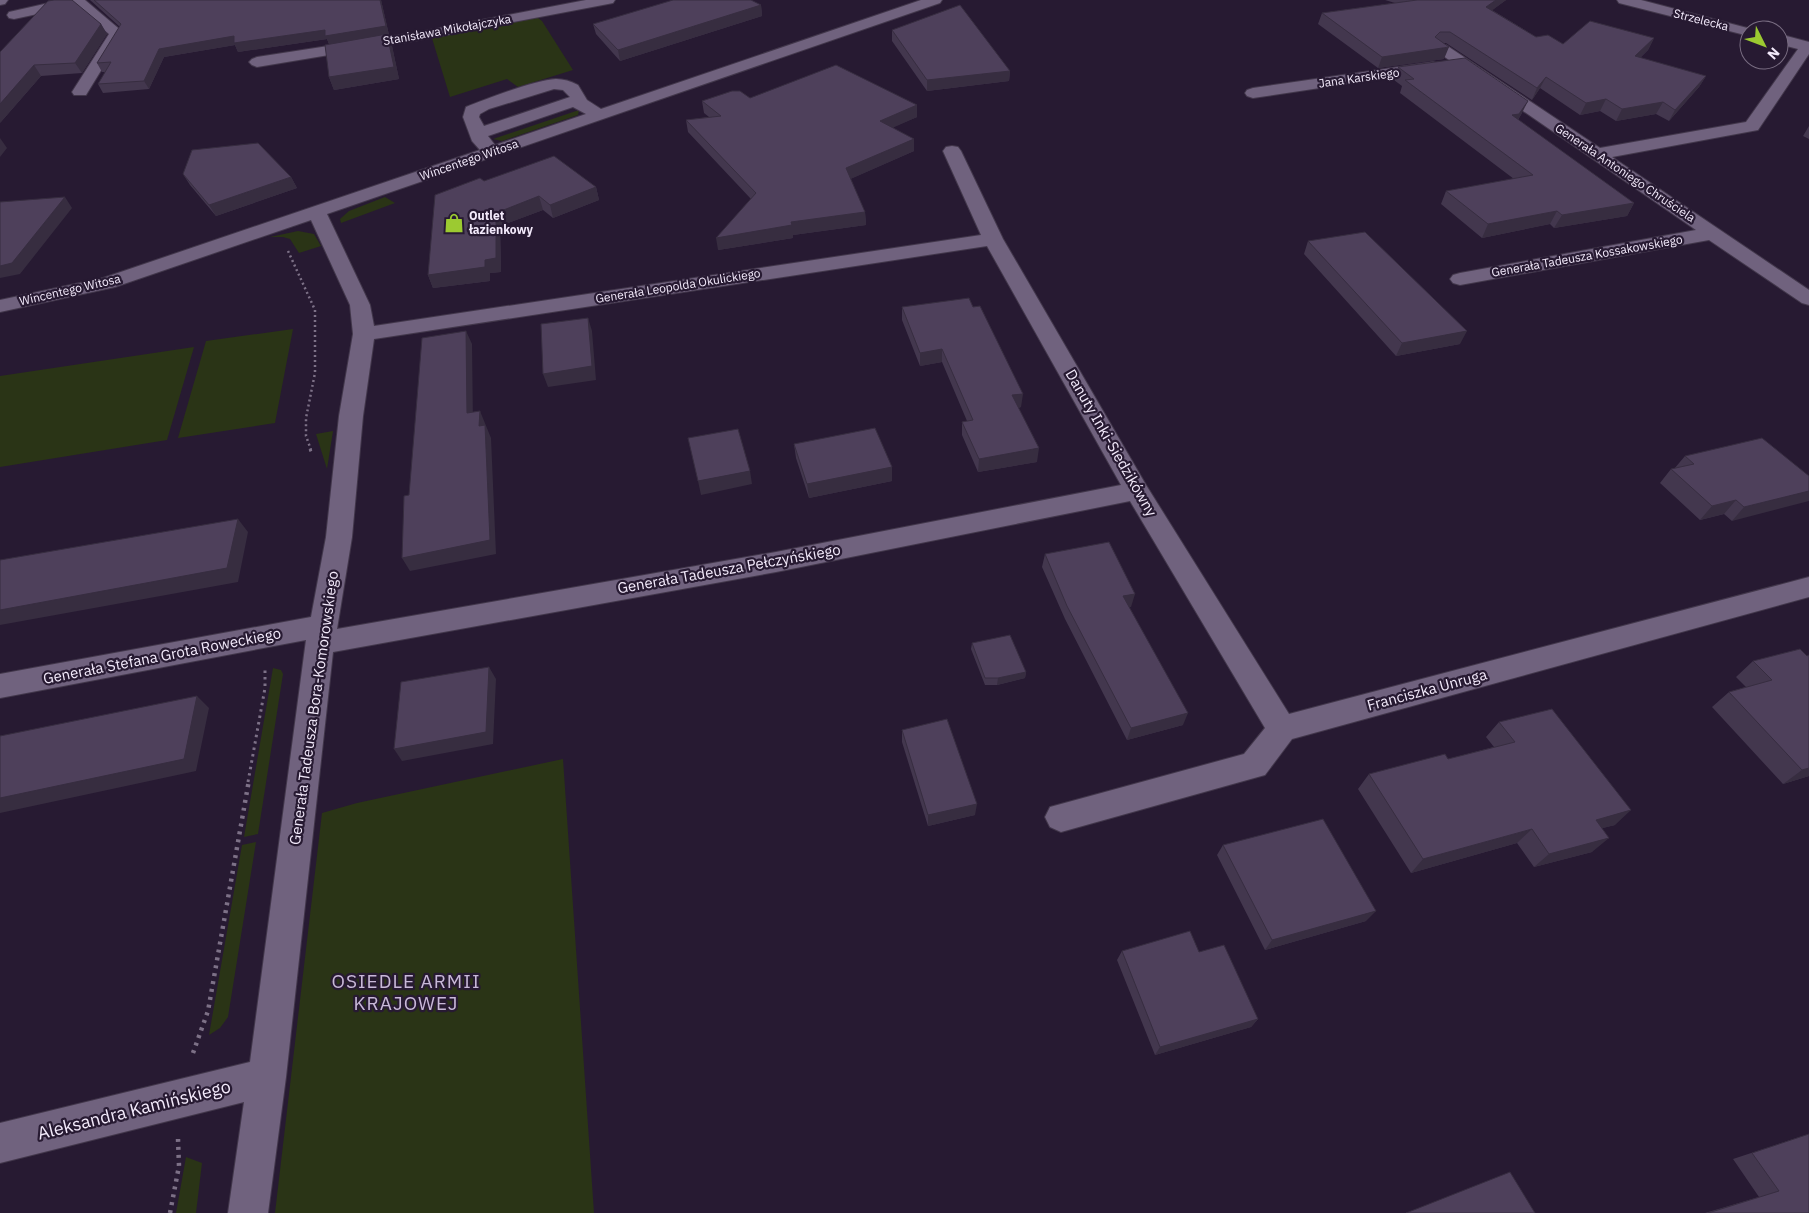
<svg xmlns="http://www.w3.org/2000/svg" width="1809" height="1213" font-family="'IBM Plex Sans',sans-serif">
<style>
.green{fill:#2a3416}
.lines{fill:none;stroke-linecap:round;stroke-linejoin:round}
.minor-casing{stroke:#42374b;stroke-width:2}
.path-far2{stroke:#7d7187;stroke-width:2.5;stroke-dasharray:2 3;stroke-linecap:butt}
.path-far1{stroke:#7d7187;stroke-width:3;stroke-dasharray:2.5 4;stroke-linecap:butt}
.path{stroke:#7d7187;stroke-width:4.5;stroke-dasharray:3 5;stroke-linecap:butt}
.minor{fill:#70627e;fill-rule:evenodd}
.wall{fill:#43374e}
.shaded-wall{fill:#372d40}
.building{fill:#4e405b;stroke:#372d40}
.labels{text-anchor:middle;stroke-width:4.5;stroke-linejoin:round;paint-order:stroke}
.far-street-label{font-size:12px;fill:#f3eafb;stroke:#271a32}
.far-poi-label{font-size:12px;font-weight:bold;fill:#f3eafb;stroke:#271a32;text-anchor:start}
.street-label{font-size:15px;fill:#f3eafb;stroke:#271a32}
.near-street-label{font-size:18px;fill:#f3eafb;stroke:#271a32}
.near-neighbourhood-label{font-size:19px;letter-spacing:1px;fill:#c8b8d8;stroke:#271a32}
</style>
<rect width="100%" height="100%" fill="#271a32"/>
<path class="green" d="M534,15l8,6 31,49 -55,17 -11,-8 -57,18 -19,-62z
M579,110l-1,5 -76,26 -9,-2z
M385,197l10,6 -54,20 -1,-4 9,-8z
M298,231l16,3 7,12 -22,7 -9,-14 -7,-2h-13z
M293,329l-18,94 -97,15 28,-97z
M194,347l-27,93 -167,27v-91z
M333,431l-6,38 -11,-35z
M273,668l8,2 2,4 -25,160 -14,3z
M563,759l31,454h-319l47,-400 35,-10z
M256,842l-28,175 -8,11 -11,7 33,-190z
M186,1157l16,6 -6,50h-20z"/>
<g class="lines">
<defs>
<path id="minor" d="M0,0h8l-3,4 -5,1z
M62,0h23l39,33 -38,62h-12l-2,-3 37,-58 -34,-28 -61,13 -5,-1 -2,-3 2,-3z
M586,0h29l-2,3 -5,1 -189,36 -162,27 -5,-2 -3,-3 3,-3 5,-2 162,-25z
M921,0h21l-2,3 -613,211 43,91 4,21 607,-91 -38,-84 3,-4 6,-1 6,1 3,4 42,88 143,246 143,229 520,-137v20l-517,142 -27,36 -204,57 -11,-5 -5,-10 5,-10 194,-53 21,-26 -135,-227 -354,71 -443,80 -47,425 -18,136h-40l16,-111 -244,61v-40l250,-61 56,-422 -306,58v-24l311,-57 15,-80 13,-121 14,-82 -3,-29 -39,-85 -196,67 -115,25v-12l103,-22 377,-128 -8,-9 -9,-24 3,-10c20,-8 69,-27 90,-28 7,0 15,2 22,6l9,15 14,9zM554,89l9,1 7,7 -86,29 -5,-9 1,-3 9,-5zM573,107l13,7 -91,31 -7,-9zM987,246l134,239 -345,67 -439,77 15,-92 11,-121 11,-77z
M1617,0h24l114,30h-6v6l-130,-33z
M1779,34l30,8v12l-51,76 -146,27 197,133v15l-7,-2 -93,-63 -249,45 -7,-2 -3,-4 3,-4 7,-2 236,-43 -260,-179 -3,-3 3,-3h10l154,103 146,-26 52,-73 -19,-5z
M1433,62l6,2 2,3 -2,3 -186,28 -6,-2 -2,-3 2,-3 6,-2z"/>
</defs>
<use href="#minor" class="minor-casing"/>
<path class="path-far2" d="M288,251l27,59v63l-9,45v18l5,14"/>
<path class="path-far1" d="M310,449l2,5
M248,782l17,-94v-18"/>
<path class="path" d="M193,1053l15,-42 41,-231
M170,1213l9,-47 -1,-27"/>
<use href="#minor" class="minor"/>
</g>
<path class="wall" d="M54,0l47,24 6,10 -25,39 -41,3 -41,47z
M90,0h291l8,35h-2l5,11 7,33 -65,11 -5,-13v-33l-2,-5 -89,13 -3,-7 -71,12 -15,32 -46,4 -5,-9 8,-12h-4l-5,-9 23,-36z
M1385,0h121l-14,10 44,27 27,7 91,-6 -6,12 -8,8 66,18 -7,11 -30,34 -13,-7 -40,7 -16,-10 -20,4 -40,-27 -8,12 -86,-57h-3l1,16 -66,9 -60,-44 4,-11 73,-10z
M761,5l1,11 -142,45 -24,-27 -3,-10z
M892,30l118,41 -1,10 -82,10 -35,-50z
M1398,67l124,46 -4,7 116,83 -7,13 -73,12 -4,-4 -68,14 -41,-34 5,-13 68,-12 -114,-86 2,-7 -8,-6z
M750,98l167,7v12l-24,10 21,24 -64,28 15,33 1,13 -73,10v3l-75,12 33,-51 -63,-67 -2,-12 23,-3 -5,-4 -2,-12z
M1809,126v13l-6,-3z
M183,174l108,3 6,11 -81,28 -26,-31z
M484,181l112,6 3,13 -46,18 -10,-8 -43,16 1,46 -11,1v8l-57,7 -5,-13z
M1308,241l152,103 -64,12 -92,-102z
M902,307l119,100 -3,1 19,54 -59,10 -16,-37v-13l5,-1 -25,-59 -22,4 -18,-46z
M794,444l98,23v14l-83,17 -13,-40z
M1685,456l124,20 -77,45 -8,-7 -24,6 -40,-37 11,-14h3z
M1045,554l86,53h-2l54,118 -56,15 -62,-121 -23,-52z
M972,643l54,29 -1,6 -28,7h-12l-14,-36z
M1807,656l2,120 -26,8 -71,-77 17,-15 17,-5 -10,-10 17,-16z
M1499,722l116,103 -13,3 -10,24 -58,15 -17,-24 -106,30 -53,-84 11,-15 79,-15 46,-12 -8,-10z
M902,730l73,85 -47,11 -26,-84z
M1223,845l143,76 -101,29 -48,-95z
M1122,951l77,1 59,67 -7,8 -96,28 -38,-95z
M1809,1134v79h-104l54,-16 -26,-38z"/>
<path class="shaded-wall" d="M380,0h1l8,35h-2l5,11 7,33 -65,11 -5,-13v-33l-2,-5 -89,13 -3,-7 -71,12 -15,32 -5,-8 15,-32z
M1496,0h10l-24,18 4,-11z
M761,5l1,11 -142,45 -2,-11z
M101,24l6,10 -25,39 -7,-10z
M1654,38l-6,12 -19,18 6,-12z
M1449,47l-5,12 -66,9 4,-11z
M34,65l7,11 -41,47v-19z
M1010,71l-1,10 -82,10v-11z
M1706,76l-7,11 -30,34 6,-11z
M1546,77l-6,11 -8,12 5,-12z
M1606,99l-6,12 -20,4 6,-12z
M1528,101l-6,12 -9,14 -1,-12z
M1663,102l-7,12 -40,7 6,-12z
M917,105v12l-36,16 -1,-12z
M0,138l7,10 -7,9z
M914,139v12l-68,30v-13z
M291,177l6,11 -81,28 -7,-11z
M596,187l3,13 -46,18 -3,-13z
M539,196l4,14 -43,16 1,46 -11,1v8l-57,7 -5,-13 57,-15 11,-47z
M65,197l7,11 -52,66 -20,4v-12z
M1634,203l-7,13 -73,12 8,-13z
M1557,211l-7,13 -68,14 6,-14z
M865,212l1,13 -73,10v3l-75,12 -2,-12 75,-16z
M588,318l4,13 4,49 -48,7 -5,-13z
M466,331l6,13 1,82 -6,-13z
M1467,331l-7,13 -64,12 6,-13z
M942,349v13l-22,4v-13z
M1023,394l-2,13 -10,2 1,-14z
M480,411l11,27 5,116 -86,17 -8,-13 77,-132z
M1039,448l-2,14 -59,10 1,-13z
M892,467v14l-83,17 -2,-14z
M750,471l2,13 -51,11 -3,-14z
M1809,491v10l-77,20 12,-14z
M1736,500l-12,14 -24,6 12,-14z
M238,519l10,13 -10,50 -238,43v-15z
M1135,594l-4,13 -11,2 3,-13z
M489,667l7,12 -3,65 -91,17 -8,-12z
M1026,672l-1,6 -28,7 1,-7z
M197,696l12,12 -13,63 -196,42v-15z
M1188,713l-5,12 -56,15 4,-12z
M1809,768v8l-26,8 19,-14z
M977,804l-2,11 -47,11v-11z
M1631,810l-16,15 -35,9 16,-14z
M1532,829l-15,14 -106,30 12,-14z
M1609,838l-17,14 -58,15 15,-13z
M1376,911l-10,10 -101,29 7,-10z
M1258,1019l-7,8 -96,28 5,-8z"/>
<path class="building" d="M54,0h18l29,24 -26,39 -41,2 -34,39v-52l48,-51z
M94,0h286l6,26 -61,10v-6l-91,13v-7l-75,13 -15,32 -46,3 13,-22 -14,1 24,-39z
M673,0h78l10,5 -143,45 -25,-26z
M1417,0h79l-10,7 50,30 12,-2 15,9 27,-23 64,17 -19,18 71,20 -31,34 -12,-8 -41,7 -16,-10 -20,4 -40,-26 -9,11 -87,-56h-10l-5,5 14,10 -67,10 -60,-44z
M960,5l50,66 -83,9 -35,-50z
M387,34l7,33 -65,10 -4,-32z
M1465,58l63,43 -9,13 -7,1 122,88 -72,12 -5,-4 -69,13 -42,-33 87,-16 -128,-95 9,-1 -16,-12z
M836,65l81,40 -37,16 34,18 -68,29 19,44 -74,10 1,3 -76,13 40,-45 -70,-73 35,-4 -19,-15 30,-10h8l10,7z
M258,143l33,34 -82,28 -26,-31 9,-24z
M554,156l42,31 -46,18 -11,-9 -43,17v45l-11,2v7l-57,8 7,-80 45,-17 4,3z
M65,197l-53,66 -12,3v-64z
M1365,232l102,99 -65,12 -94,-102z
M969,298l4,9 7,-1 43,88 -11,1 27,53 -60,11 -17,-37 11,-2 -31,-71 -22,4 -18,-46z
M588,318l4,48 -49,8 -2,-50z
M466,331l1,82 13,-2 -1,15 6,-1 5,115 -88,18 2,-62 5,-1 13,-157z
M875,428l17,39 -85,17 -13,-40z
M738,429l12,42 -52,10 -10,-43z
M1762,438l47,38v15l-65,16 -8,-7 -24,6 -41,-37 23,-5 -9,-8z
M238,519l-11,49 -227,42v-50z
M1109,542l26,52 -12,2 65,117 -57,15 -64,-122 -22,-52z
M1010,635l16,37 -28,6h-13l-13,-35z
M1800,649l7,7 2,-1v113l-7,2 -73,-78 43,-12 -19,-19z
M489,667l-3,65 -92,17 7,-67z
M197,696l-13,63 -184,39v-62z
M1552,709l79,101 -35,10 13,18 -60,16 -17,-25 -109,30 -54,-85 76,-20 3,5 67,-17 -16,-20z
M947,719l30,85 -49,11 -26,-85z
M1323,819l53,92 -104,29 -49,-95z
M1190,931l9,21 25,-7 34,74 -98,28 -38,-96z
M1809,1134v79h-101l71,-22 -27,-38z
M1510,1172l25,41h-129z"/>
<defs>
<symbol id="shop-bare" viewBox="-9 -9 18 18"><path d="M-5-2.5h2.3a2.7 3.5 0 0 1 5.4 0H5L5.5 6h-11ZM-1.5-2.5h3a1.5 2.3 0 0 0-3 0Z" fill="#9cca31" stroke="#271a32" stroke-width="2.5" paint-order="stroke"/></symbol>
</defs>
<g fill-rule="evenodd">
<use href="#shop-bare" x="440" y="209" width="28" height="28"/>
</g>
<g class="labels">
<g class="far-street-label">
<text transform="translate(1701 20) rotate(14)" y="4">Strzelecka</text>
<text transform="translate(447 30) rotate(-10)" y="4">Stanisława Mikołajczyka</text>
<text transform="translate(1359 78) rotate(-8)" y="4">Jana Karskiego</text>
<text transform="translate(469 160) rotate(-19)" y="4">Wincentego Witosa</text>
<text transform="translate(1625 173) rotate(34)" y="4">Generała Antoniego Chruściela</text>
<text transform="translate(1587 256) rotate(-10)" y="4">Generała Tadeusza Kossakowskiego</text>
<text transform="translate(678 286) rotate(-9)" y="4">Generała Leopolda Okulickiego</text>
<text transform="translate(70 290) rotate(-13)" y="4">Wincentego Witosa</text>
</g>
<g class="far-poi-label">
<text x="469" y="220">Outlet<tspan x="469" dy="14">łazienkowy</tspan></text>
</g>
<g class="street-label">
<text transform="translate(1111 443) rotate(60)" y="5">Danuty Inki-Siedzikówny</text>
<text transform="translate(729 569) rotate(-10)" y="5">Generała Tadeusza Pełczyńskiego</text>
<text transform="translate(162 656) rotate(-11)" y="5">Generała Stefana Grota Roweckiego</text>
<text transform="translate(1427 690) rotate(-15)" y="5">Franciszka Unruga</text>
<text transform="translate(314 708) rotate(-82)" y="5">Generała Tadeusza Bora-Komorowskiego</text>
</g>
<g class="near-street-label">
<text transform="translate(134 1110) rotate(-14)" y="6">Aleksandra Kamińskiego</text>
</g>
<g class="near-neighbourhood-label">
<text x="406" y="988">OSIEDLE ARMII<tspan x="406" dy="22">KRAJOWEJ</tspan></text>
</g>
</g>
<g transform="translate(1764 45) rotate(132)"><circle r="24" fill="#271a32" stroke="#796d82"/>
<path d="M0-4L9 19L0 12L-9 19Z" fill="#9cca31"/>
<text y="-8" font-size="14" font-weight="bold" text-anchor="middle" fill="#f3eafb">N</text>
</g>
</svg>
